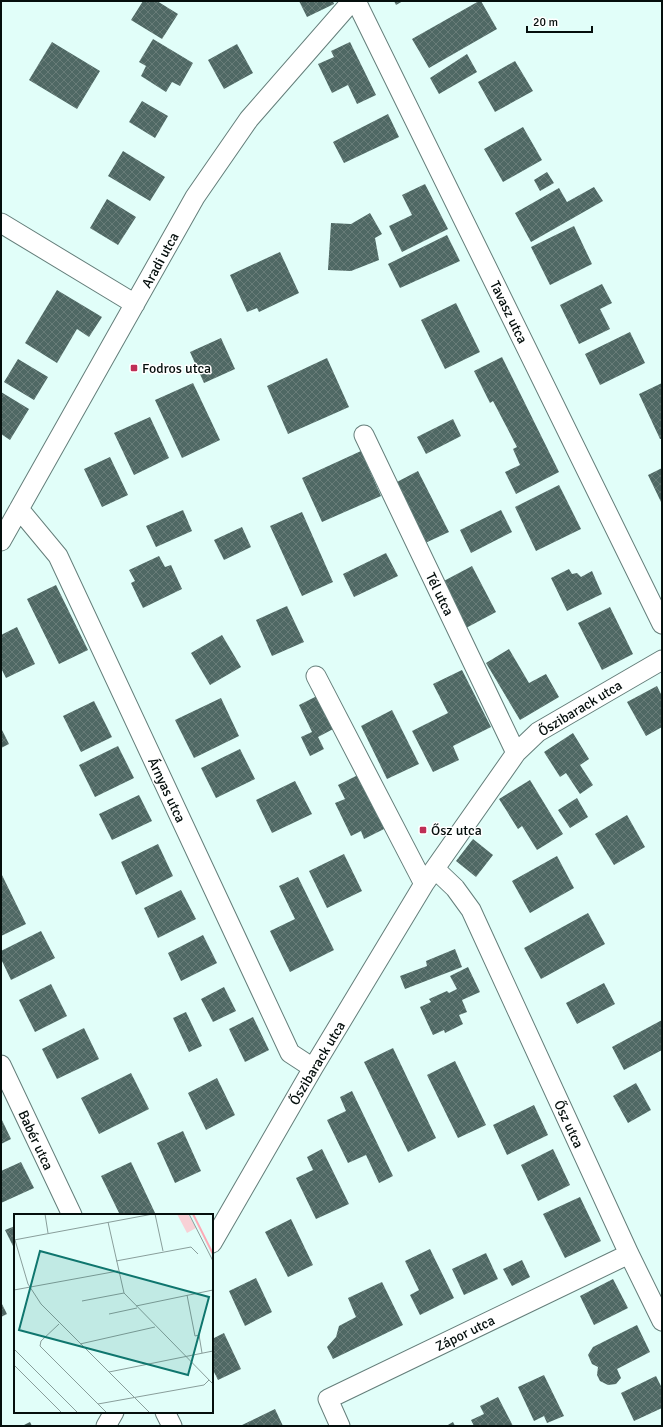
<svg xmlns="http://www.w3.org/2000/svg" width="663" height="1427" font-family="Signika,sans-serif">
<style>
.building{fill:url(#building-cross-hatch)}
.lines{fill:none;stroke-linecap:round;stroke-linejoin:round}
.street-casing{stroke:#647e7a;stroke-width:21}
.street{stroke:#fff;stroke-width:19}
.poi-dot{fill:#be2f56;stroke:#fff;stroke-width:1.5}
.labels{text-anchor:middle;stroke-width:3;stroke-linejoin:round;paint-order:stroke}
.street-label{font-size:14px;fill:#050f0d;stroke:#fff}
.poi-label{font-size:14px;fill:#050f0d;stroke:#fff;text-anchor:start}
.inset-river{fill:none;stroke:#fda9b5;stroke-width:2}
.inset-road{fill:none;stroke:#899e9b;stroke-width:1}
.view{fill:#0f766e;fill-opacity:0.15;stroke:#0f766e;stroke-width:2}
.inset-edge{fill:none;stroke:#050f0d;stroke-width:2}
</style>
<defs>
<pattern id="building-cross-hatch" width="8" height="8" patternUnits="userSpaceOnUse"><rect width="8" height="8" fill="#4f6864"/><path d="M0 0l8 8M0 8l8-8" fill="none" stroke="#687c78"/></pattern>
</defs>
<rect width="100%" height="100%" fill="#e1fef9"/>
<path class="building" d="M143,1h14l21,13 -16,25 -31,-19z
M299,1h34l1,3 -27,13z
M394,1h9l-7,4z
M479,1h2l16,28 -68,39 -17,-29z
M153,39l40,24 -13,23 -8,-4 -6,10 -25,-16 5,-10 -7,-4z
M52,42l48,29 -23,38 -48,-29z
M350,42l26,53 -19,9 -9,-19 -16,8 -14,-29 16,-7 -3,-6z
M237,44l16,29 -29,16 -16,-29z
M467,54l10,18 -38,22 -9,-16z
M515,61l18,30 -38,21 -17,-30z
M142,101l26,15 -13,22 -26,-16z
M388,114l11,23 -55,26 -11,-21z
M523,127l19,33 -39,22 -19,-33z
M123,151l42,26 -15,24 -42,-25z
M547,172l7,11 -14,8 -6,-11z
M425,184l23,45 -46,23 -13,-26 23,-11 -10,-20z
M594,187l9,14 -72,41 -16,-29 44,-25 8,14z
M107,199l29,18 -18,28 -28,-17z
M370,213l12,21 -7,4 4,22 -28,11 -23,-1 3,-47 20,1z
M574,226l18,38 -42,21 -19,-38z
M447,235l13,26 -60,27 -12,-24z
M280,252l19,41 -40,19 -2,-4 -10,4 -17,-37z
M602,284l10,19 -12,6 10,20 -31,15 -19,-39z
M57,290l45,27 -13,20 -12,-8 -20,34 -32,-20z
M456,303l24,49 -35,17 -24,-49z
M630,332l15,31 -45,22 -15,-31z
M221,338l14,31 -31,14 -14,-31z
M502,357l57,115 -43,22 -11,-22 15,-7 -7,-16 4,-2 -24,-46 -3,2 -16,-32z
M327,358l22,49 -61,27 -21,-48z
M18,359l30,18 -14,23 -30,-18z
M193,383l27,57 -38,18 -27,-58z
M662,383v56h-2l-21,-45z
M1,392l28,17 -19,31 -9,-6z
M150,417l19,41 -35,17 -20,-42z
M453,419l8,17 -35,18 -9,-17z
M361,451l20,45 -59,26 -20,-44z
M110,457l18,38 -26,12 -18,-38z
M662,468v36l-14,-29z
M418,471l31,61 -26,12 -30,-60z
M559,485l22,44 -45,22 -21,-44z
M183,510l9,21 -36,16 -10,-21z
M501,510l11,22 -41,21 -11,-23z
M302,512l31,70 -31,14 -32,-70z
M242,527l9,20 -27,13 -10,-20z
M386,553l12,23 -44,21 -11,-23z
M159,556l6,11 6,-2 11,24 -39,19 -12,-25 4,-2 -6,-11z
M472,566l24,46 -30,16 -24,-46z
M569,569l3,5 5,-1 4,4 11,-6 10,23 -35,17 -16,-33z
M56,585l32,65 -29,14 -32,-65z
M287,606l17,36 -32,14 -16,-36z
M610,607l23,47 -31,16 -24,-47z
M17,627l18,37 -29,14 -5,-10v-33z
M222,635l19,32 -31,18 -19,-32z
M509,649l20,34 17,-9 13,23 -39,23 -34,-57z
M462,670l29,57 -38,19 6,14 -26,12 -21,-41 36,-18 -15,-29z
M657,686l5,10v31l-16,9 -19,-34z
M321,694l16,33 -19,10 6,12 -14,7 -9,-19 11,-5 -13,-27z
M221,698l18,38 -45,22 -19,-38z
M94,701l18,36 -31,15 -18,-36z
M392,710l27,54 -32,15 -26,-53z
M1,728l8,16 -8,4z
M573,733l16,26 -9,6 13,20 -13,9 -14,-21 -6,4 -16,-25z
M118,746l16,32 -39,19 -16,-32z
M240,749l15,30 -39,19 -15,-30z
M360,774l26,54 -22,11 -3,-8 -10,5 -16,-33 10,-4 -7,-14z
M530,780l33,54 -26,16 -15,-24 -4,3 -19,-30z
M295,781l17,33 -40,19 -16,-33z
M139,795l13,26 -40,19 -13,-26z
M577,798l11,19 -18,11 -12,-18z
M627,815l18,32 -31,18 -19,-31z
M473,839l20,16 -17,22 -20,-16z
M158,844l15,32 -37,19 -15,-33z
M344,854l18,37 -35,17 -18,-37z
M557,856l17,32 -44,25 -18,-32z
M1,873l25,51 -25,12z
M298,877l36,73 -44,22 -20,-41 25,-12 -16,-33z
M181,890l15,29 -38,19 -14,-30z
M588,913l17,31 -64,35 -17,-31z
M41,931l14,27 -44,22 -10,-21v-8z
M203,935l14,28 -36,18 -13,-28z
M455,949l7,18 -57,22 -5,-13 27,-10 -1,-5z
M468,967l12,25 -18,8 5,12 -8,3 4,9 -18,9 -1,-3 -11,5 -13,-28 11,-5 -2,-3 18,-8 2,2 8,-4 -7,-13z
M604,983l11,21 -38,20 -11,-21z
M51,984l16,32 -32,16 -16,-32z
M224,987l12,24 -23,11 -12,-23z
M186,1012l16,34 -13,6 -16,-34z
M253,1017l16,33 -24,12 -16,-33z
M662,1020v30l-38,20 -12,-23z
M84,1028l15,31 -42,20 -15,-30z
M393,1048l43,90 -28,14 -44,-90z
M455,1061l31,64 -28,13 -31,-63z
M131,1073l18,36 -50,25 -18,-36z
M217,1078l18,37 -29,15 -18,-37z
M636,1083l15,27 -23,13 -15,-27z
M352,1091l41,85 -14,7 -13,-28 -18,8 -21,-43 19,-9 -6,-14z
M534,1105l14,30 -41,20 -14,-30z
M1,1118l10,21 -10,5z
M183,1131l18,40 -26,12 -18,-40z
M322,1149l27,55 -33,15 -20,-41 17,-8 -6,-13z
M553,1149l17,36 -32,16 -17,-36z
M21,1162l13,26 -33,15v-32z
M131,1162l25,53h-36l-19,-39z
M580,1197l21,44 -36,17 -22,-44z
M291,1219l22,46 -25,12 -23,-45z
M15,1226v24l-10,-20z
M430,1249l24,49 -34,17 -10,-20 9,-5 -14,-29z
M486,1253l12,26 -34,16 -12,-26z
M522,1260l8,17 -18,9 -9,-17z
M256,1278l16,34 -27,14 -16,-35z
M613,1279l15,29 -34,17 -14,-29z
M382,1282l21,43 -70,34 -6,-12 9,-10 3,-11 17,-9 -8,-19z
M1,1302l6,12 -6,3z
M637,1325l13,27 -33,17 4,9 -5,6 -8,1 -8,-4 -3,-6 1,-8 -6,-3 -4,-9 5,-8z
M224,1333l17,36 -23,11 -6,-12v-29z
M544,1375l20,41 -17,7 -3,-7 -10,5 -16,-34z
M656,1376l6,12v20l-28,13 -13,-28z
M498,1397l15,29h-39l-3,-6 13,-6 -4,-8z
M275,1409l8,17h-43z
M30,1422l2,4h-10z
M453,1422l2,4h-9z"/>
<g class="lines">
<defs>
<path id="street" d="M356,1l306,623
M1,223l134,81
M364,435l152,318
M19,509l39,47 232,497 23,15
M1,541l194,-344 54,-78 103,-118
M316,676l108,208
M435,869l20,19 16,22 158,344 33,67
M1,1065l71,150
M212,1243l101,-175 111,-184 92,-131 22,-21 124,-72
M165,1412l7,14
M106,1426l8,-14
M340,1426l-12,-27 301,-145"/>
</defs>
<use href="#street" class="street-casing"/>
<use href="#street" class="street"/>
</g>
<g class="poi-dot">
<rect x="130" y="364" width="8" height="8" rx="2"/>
<rect x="419" y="826" width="8" height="8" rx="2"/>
</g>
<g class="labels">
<g class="street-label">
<text transform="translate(160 260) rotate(-61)" y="5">Aradi utca</text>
<text transform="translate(509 312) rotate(64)" y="5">Tavasz utca</text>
<text transform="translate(440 594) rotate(64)" y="5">Tél utca</text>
<text transform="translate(580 708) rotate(-31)" y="5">Őszibarack utca</text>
<text transform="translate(167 790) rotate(65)" y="5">Árnyas utca</text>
<text transform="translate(317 1063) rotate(-59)" y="5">Őszibarack utca</text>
<text transform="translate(569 1124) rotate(65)" y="5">Ősz utca</text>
<text transform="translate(36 1140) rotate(65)" y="5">Babér utca</text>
<text transform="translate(465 1333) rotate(-26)" y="5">Zápor utca</text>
</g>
<g class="poi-label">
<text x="142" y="373">Fodros utca</text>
<text x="431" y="835">Ősz utca</text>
</g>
</g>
<g transform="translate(14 1214)">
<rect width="199" height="199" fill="#e1fef9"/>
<path d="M163,0h11l8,14 -9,5z" fill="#f8d1d6"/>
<path class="inset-river" d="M179,0l20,40"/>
<path class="inset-road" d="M31,0l3,19M141,0l8,37M175,0l24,47M94,8l16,71 89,91M0,26l139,-26M1,26l13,44 13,20 109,109M102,47l75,-14 7,7M0,76l104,-19M173,81l8,41 4,-1 3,18M68,87l42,-8M122,92l77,-16M95,100l28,-6M45,110l-18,17 -1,5 67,67M66,130l75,-17M0,135l64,64M0,151l48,48M95,158l104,-21M84,190l106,-19 5,-5"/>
<path class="view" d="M26,37l169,46 -21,78 -169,-45z"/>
<rect width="199" height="199" class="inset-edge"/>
</g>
<rect width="663" height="1427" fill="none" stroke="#050f0d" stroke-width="4"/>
<path d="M527 26v6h65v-6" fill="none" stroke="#050f0d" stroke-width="2"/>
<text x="533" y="26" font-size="12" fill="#050f0d" stroke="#ffffff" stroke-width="3" paint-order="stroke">20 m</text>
</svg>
